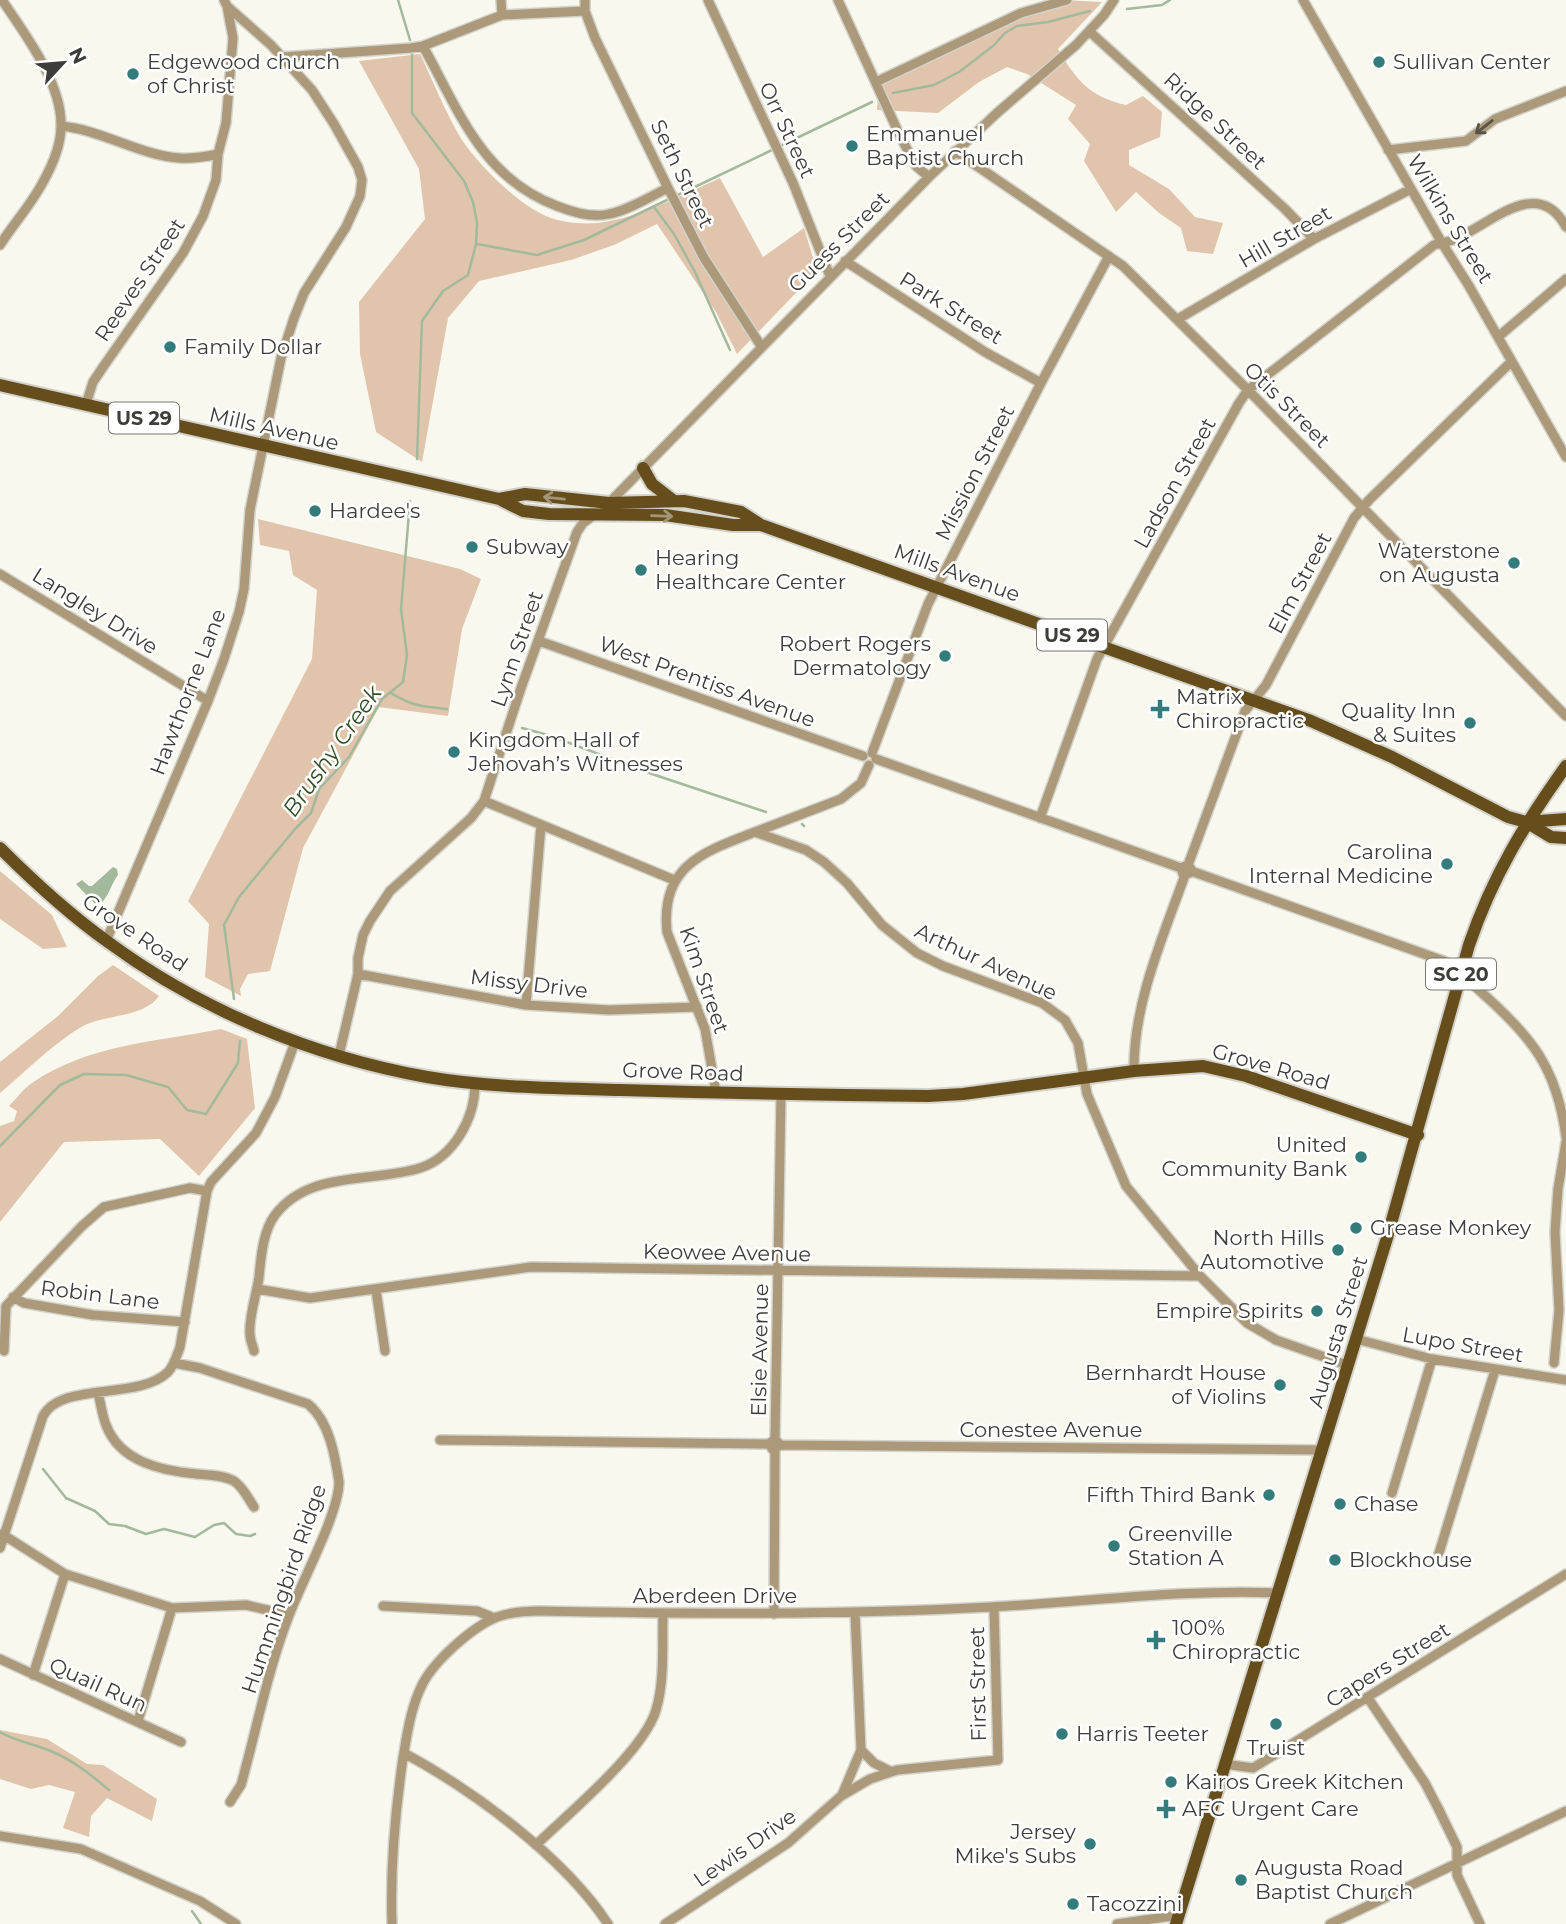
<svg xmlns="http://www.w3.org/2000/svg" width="1566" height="1924" font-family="Montserrat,sans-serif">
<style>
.green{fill:#e0c4ac}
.water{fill:#a3b99c}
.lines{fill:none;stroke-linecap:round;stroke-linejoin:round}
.stream{stroke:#a3b99c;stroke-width:2.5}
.minor-casing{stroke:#d3d3cb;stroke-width:12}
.major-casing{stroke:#d3d3cb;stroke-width:16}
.minor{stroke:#ab997a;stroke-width:9}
.major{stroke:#664e1c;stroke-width:12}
.oneway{stroke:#585449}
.oneway2{stroke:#a39577}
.poi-dot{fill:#337c7b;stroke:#fff;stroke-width:2.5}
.labels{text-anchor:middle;stroke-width:5;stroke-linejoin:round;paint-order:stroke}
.shield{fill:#fff;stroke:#777774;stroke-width:2}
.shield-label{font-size:19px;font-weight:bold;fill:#3d3d39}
.poi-label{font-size:21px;fill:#3d3d39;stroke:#fff;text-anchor:start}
.street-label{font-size:21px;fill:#3d3d39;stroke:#fff}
.water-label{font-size:23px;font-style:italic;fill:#2f4f24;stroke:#fff}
</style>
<rect width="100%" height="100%" fill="#f9f8ef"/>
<path class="green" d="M1062,0l40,2 -44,47c18,31 32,48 68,56l17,-9 19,16 -2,25 -31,13v15l40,24 26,28 28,6 -10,31 -26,-3 -6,-23 -22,-15 -23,-21 -20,20 -32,-51 6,-17 -22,-25 8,-14 -49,-31 -20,-7 -28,15 -41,31 -61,-3 2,-26 63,-37z
M420,54c13,27 25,57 40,83 18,28 60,70 91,81 17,6 42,7 59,3 36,-7 77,-28 110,-43l43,79 41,-29 13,43 -80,83 -21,-42 -59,-88 -43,21 -43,15 -92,21 -31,37 -26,144 -46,-30 -16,-78 -1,-52 66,-83 -6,-50 -60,-108z
M258,519l202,50 21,10 -19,50 -14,87 -69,-9 -76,141 -33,123 -22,3 -8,15 1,7 -36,-19 4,-53 -21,-23 124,-242 5,-69 -24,-15 -4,-24 -29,-6z
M0,871l52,44 15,32 -24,2 -43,-30z
M113,965l46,31c-16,22 -51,18 -74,29 -28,15 -60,47 -85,68v-31l58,-46 40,-40z
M221,1029l26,10 8,69 -56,68 -39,-37 -96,3 -64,80v-96l14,-5 3,-10 -8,-5c8,-8 14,-17 23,-23 57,-39 124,-41 189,-54z
M0,1730l47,9 40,25 16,1 54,34 -5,22 -45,-23 -16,18 -2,21 -26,-9 12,-36 -26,-7 -18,4 -31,-10z"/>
<path class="water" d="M113,867l4,2 1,6c-7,9 -11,27 -21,31l-21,-22 6,-4 7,6h3z"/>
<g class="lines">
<path class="stream" d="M398,0l12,40
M1127,9l35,-4 8,-5
M412,55v58l52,68 9,21 4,21 -1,21 -8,31 -25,16 -21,30 -5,138
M893,93l41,-8 25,-13 34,-26 12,-13 12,-7 31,-4 42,-11
M780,146l92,-44
M676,196l98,-47
M654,207l20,27 21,38 35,78
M477,244l60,11 47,-15 83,-40
M391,693c23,14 30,13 56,16
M522,728l26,7 107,40 111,37
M802,824l2,2
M234,999l-10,-74 15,-28 56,-68 16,-16 8,-24 30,-32 33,-58 21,-17 4,-27 -6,-46 9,-108
M0,1146l60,-61 24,-11 42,1 42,12 19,23 19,4 32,-51 2,-22
M43,1469l23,29 29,13 14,13 16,2 21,8 18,-5 31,8 19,-12 10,-2 12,11 14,2 5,-2
M0,1732c17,10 35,12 53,20 21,9 38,23 56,38
M192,1911l9,13"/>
<defs>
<path id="minor" d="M501,0l1,15
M585,0v11l10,27 73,150 36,70 57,88
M708,0l85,183 37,93
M838,0l62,136 16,30 13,11
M1303,0l139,243 27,43 97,171
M1090,32l195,177 29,30
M423,46c36,65 59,132 134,160 15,6 36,12 52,8 20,-4 40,-17 59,-26
M282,57l129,-9 12,-2 79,-31 83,-4
M876,82l145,-69 46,-13
M61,126c41,4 78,29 118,32 13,1 26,-1 39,-4
M1388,150l78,-9 29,-22 71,-28
M955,151l168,115 125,124 318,326
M0,245c14,-22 31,-40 43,-63 9,-16 18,-38 18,-56 1,-43 -36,-92 -59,-126
M845,261l140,91 56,31
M1178,319l136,-80 97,-50
M1498,337l68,-58
M86,404l7,-22 10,-15 80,-114 20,-37 13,-36 2,-26 8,-31 7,-85 -6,-32
M608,504l321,-327 68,-64 79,-68 28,-30 10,-15
M0,574l208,127
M539,641l324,115
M872,753l56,-149 113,-221 68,-127
M876,759l305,109 7,-3 3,4 -1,4 -7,1 -2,-6
M484,801l190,79
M1040,818l57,-159 142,-256 9,-13 186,-145c7,-2 15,-3 21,-6 35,-14 83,-65 111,-12
M755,832l86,-33 20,-16 8,-18
M1188,865l57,-154 21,-26 88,-167 15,-18 142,-138
M1191,871l253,90c14,9 25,20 37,31 51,45 76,76 85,145
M106,941l102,-240 16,-42 15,-47 5,-23 6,-79 31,-152 13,-40 10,-25 42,-66 14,-31 2,-16 -4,-13 -24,-43 -22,-34 -41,-45 -44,-39 -3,-6
M358,974l168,31 83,5 88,-3
M526,1005l15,-180
M339,1055l19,-81v-16l5,-23 7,-14 20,-30 81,-73 13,-17 37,-113 56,-156 6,-9 11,-8
M1134,1071c-1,-67 29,-134 51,-196
M716,1092l-11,-63 -38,-97c-7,-66 36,-80 88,-100l51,18 18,12 23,21 35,42 35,28 26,13 99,37 23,17 13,23 9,51 39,92 74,90 47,47 29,17 71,25
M257,1289l53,9 221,-31 669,9
M376,1290l9,61
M13,1297l11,6 69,12 92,7
M1356,1339l76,20 134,21
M4,1351l2,-45 76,-80 22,-19 86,-19 17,3
M254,1351c-1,-5 -4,-11 -4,-16 -2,-16 7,-42 9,-58 2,-20 4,-46 16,-62 34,-45 97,-32 145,-47 34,-11 55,-50 55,-84
M174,1363l26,5 108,36c21,17 27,51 31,78 0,31 -37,99 -49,131 -22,55 -33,115 -49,172l-11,17
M1554,1363l5,-53 -4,-78 3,-43 8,-47
M98,1393c3,11 4,22 8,32 14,37 56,46 91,49 12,1 27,1 37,7 9,6 14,17 20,26
M775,1439l6,-344
M440,1440l324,4h5l6,-5 5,6 -7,5 -4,-6
M780,1445l541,5
M1392,1493l40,-134
M2,1534l63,40 107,34 74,-3 43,10
M0,1548l43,-132c19,-35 95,-15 125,-44 6,-6 9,-17 12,-25l27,-156 4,-9 45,-49 19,-36 20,-55
M1439,1553l56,-183
M383,1606l94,5 17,7
M855,1613l6,137 13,13 16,8
M774,1614l1,-164
M0,1659l181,83
M33,1675l32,-101
M1368,1698l57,85 13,25 19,39v28l23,49
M138,1721l34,-113
M404,1753c70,38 160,104 204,171
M1224,1764l29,4 313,-194
M842,1795l19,-45
M0,1836l81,13 119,52 36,23
M536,1845c33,-32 108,-94 120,-135 9,-30 6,-66 7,-96
M392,1924c-2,-56 3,-111 11,-166 4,-24 8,-51 19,-73 12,-24 50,-58 75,-68 14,-5 28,-6 43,-6 150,3 300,4 451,-4 95,-5 191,-18 287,-14
M665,1924l123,-81 53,-47 29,-17 27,-9 101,-10 -4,-153
M1117,1924l62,-9
M1330,1924l236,-113"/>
<path id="major" d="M0,385l499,114 24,12 26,3 116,1 68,10h28
M643,468l9,16 22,17
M499,499l26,-5 84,9 75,-2 57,11 20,13 550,196 81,36 116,60 18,5 40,-3
M1526,822l25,15 15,1
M0,848c34,34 69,66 108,94 92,68 206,115 319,135 64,11 129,11 194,13 103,3 205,5 307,6l35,-2 171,-23 69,-5 43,10 172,59
M1176,1924l211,-686 82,-293c24,-70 55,-120 97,-179"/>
</defs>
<use href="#minor" class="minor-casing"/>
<use href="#major" class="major-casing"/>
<use href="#minor" class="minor"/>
<use href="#major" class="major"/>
</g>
<defs><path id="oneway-shaft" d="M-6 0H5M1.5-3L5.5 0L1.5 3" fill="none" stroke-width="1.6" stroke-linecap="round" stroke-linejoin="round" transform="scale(1.75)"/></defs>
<use class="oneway" href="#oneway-shaft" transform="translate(1484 127) rotate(142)"/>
<g class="oneway2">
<use href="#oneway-shaft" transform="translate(554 498) rotate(-174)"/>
<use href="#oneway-shaft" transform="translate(662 516) rotate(2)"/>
</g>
<g class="poi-dot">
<circle cx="1379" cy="62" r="7"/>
<circle cx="133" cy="74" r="7"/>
<circle cx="852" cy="146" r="7"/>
<circle cx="170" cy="347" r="7"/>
<circle cx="315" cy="511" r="7"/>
<circle cx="472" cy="547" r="7"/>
<circle cx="1514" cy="563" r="7"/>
<circle cx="641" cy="570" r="7"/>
<circle cx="945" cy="656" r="7"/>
<path d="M1156.5 698.5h7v7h7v7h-7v7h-7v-7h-7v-7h7z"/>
<circle cx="1470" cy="723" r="7"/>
<circle cx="454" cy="752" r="7"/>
<circle cx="1447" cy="864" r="7"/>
<circle cx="1361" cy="1157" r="7"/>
<circle cx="1356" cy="1228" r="7"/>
<circle cx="1338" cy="1250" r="7"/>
<circle cx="1317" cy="1311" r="7"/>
<circle cx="1280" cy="1385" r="7"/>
<circle cx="1269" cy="1495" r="7"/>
<circle cx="1340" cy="1504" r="7"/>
<circle cx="1114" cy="1546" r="7"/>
<circle cx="1335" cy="1560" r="7"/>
<path d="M1152.5 1629.5h7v7h7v7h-7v7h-7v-7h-7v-7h7z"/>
<circle cx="1276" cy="1724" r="7"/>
<circle cx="1062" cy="1734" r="7"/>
<circle cx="1171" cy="1782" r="7"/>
<path d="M1162.5 1798.5h7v7h7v7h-7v7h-7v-7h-7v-7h7z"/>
<circle cx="1090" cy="1844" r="7"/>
<circle cx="1241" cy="1880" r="7"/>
<circle cx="1073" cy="1904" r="7"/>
</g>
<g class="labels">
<g class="shield">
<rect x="109" y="402.5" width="70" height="31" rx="5"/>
<rect x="1037" y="619.5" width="70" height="31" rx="5"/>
<rect x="1426" y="958.5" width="70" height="31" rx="5"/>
</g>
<g class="shield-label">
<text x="144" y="425">US 29</text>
<text x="1072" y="642">US 29</text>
<text x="1461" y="981">SC 20</text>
</g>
<g class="poi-label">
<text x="147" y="69">Edgewood church<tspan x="147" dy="24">of Christ</tspan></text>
<text x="1393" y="69">Sullivan Center</text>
<text x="866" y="141">Emmanuel<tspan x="866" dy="24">Baptist Church</tspan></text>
<text x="184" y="354">Family Dollar</text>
<text x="329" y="518">Hardee's</text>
<text x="486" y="554">Subway</text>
<text x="1500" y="558" text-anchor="end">Waterstone<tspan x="1500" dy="24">on Augusta</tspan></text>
<text x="655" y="565">Hearing<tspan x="655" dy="24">Healthcare Center</tspan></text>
<text x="931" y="651" text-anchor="end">Robert Rogers<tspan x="931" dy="24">Dermatology</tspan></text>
<text x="1176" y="704">Matrix<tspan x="1176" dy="24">Chiropractic</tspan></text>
<text x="1456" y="718" text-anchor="end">Quality Inn<tspan x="1456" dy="24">&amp; Suites</tspan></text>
<text x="468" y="747">Kingdom Hall of<tspan x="468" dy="24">Jehovah’s Witnesses</tspan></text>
<text x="1433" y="859" text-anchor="end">Carolina<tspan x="1433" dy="24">Internal Medicine</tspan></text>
<text x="1347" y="1152" text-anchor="end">United<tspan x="1347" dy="24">Community Bank</tspan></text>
<text x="1370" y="1235">Grease Monkey</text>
<text x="1324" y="1245" text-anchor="end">North Hills<tspan x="1324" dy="24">Automotive</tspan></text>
<text x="1303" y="1318" text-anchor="end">Empire Spirits</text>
<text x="1266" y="1380" text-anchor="end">Bernhardt House<tspan x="1266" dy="24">of Violins</tspan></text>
<text x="1255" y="1502" text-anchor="end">Fifth Third Bank</text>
<text x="1354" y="1511">Chase</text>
<text x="1128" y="1541">Greenville<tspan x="1128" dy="24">Station A</tspan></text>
<text x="1349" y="1567">Blockhouse</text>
<text x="1172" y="1635">100%<tspan x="1172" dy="24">Chiropractic</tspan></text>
<text x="1076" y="1741">Harris Teeter</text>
<text x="1276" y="1755" text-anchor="middle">Truist</text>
<text x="1185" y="1789">Kairos Greek Kitchen</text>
<text x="1182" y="1816">AFC Urgent Care</text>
<text x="1076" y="1839" text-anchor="end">Jersey<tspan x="1076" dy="24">Mike's Subs</tspan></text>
<text x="1255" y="1875">Augusta Road<tspan x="1255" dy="24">Baptist Church</tspan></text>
<text x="1087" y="1911">Tacozzini</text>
</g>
<g class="street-label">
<text transform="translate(1215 121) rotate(43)" y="7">Ridge Street</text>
<text transform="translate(787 130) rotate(65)" y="7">Orr Street</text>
<text transform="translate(682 174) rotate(64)" y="7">Seth Street</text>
<text transform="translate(1450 219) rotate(59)" y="7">Wilkins Street</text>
<text transform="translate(1285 237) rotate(-30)" y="7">Hill Street</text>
<text transform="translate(839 242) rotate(-45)" y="7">Guess Street</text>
<text transform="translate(140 280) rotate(-56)" y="7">Reeves Street</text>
<text transform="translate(951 308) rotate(32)" y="7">Park Street</text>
<text transform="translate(1287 405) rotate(45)" y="7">Otis Street</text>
<text transform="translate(274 429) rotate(13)" y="7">Mills Avenue</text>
<text transform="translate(975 473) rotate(-63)" y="7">Mission Street</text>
<text transform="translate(1175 483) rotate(-61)" y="7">Ladson Street</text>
<text transform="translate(957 573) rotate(20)" y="7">Mills Avenue</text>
<text transform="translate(1300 583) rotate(-62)" y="7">Elm Street</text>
<text transform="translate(95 611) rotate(32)" y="7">Langley Drive</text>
<text transform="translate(517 649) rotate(-71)" y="7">Lynn Street</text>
<text transform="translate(707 682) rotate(20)" y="7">West Prentiss Avenue</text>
<text transform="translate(188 692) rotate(-69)" y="7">Hawthorne Lane</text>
<text transform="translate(135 933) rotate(34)" y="7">Grove Road</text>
<text transform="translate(986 962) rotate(25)" y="7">Arthur Avenue</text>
<text transform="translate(704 980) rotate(71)" y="7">Kim Street</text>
<text transform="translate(529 984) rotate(7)" y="7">Missy Drive</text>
<text transform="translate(1271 1067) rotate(16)" y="7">Grove Road</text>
<text transform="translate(683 1072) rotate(2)" y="7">Grove Road</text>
<text transform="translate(727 1253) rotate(1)" y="7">Keowee Avenue</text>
<text transform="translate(100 1295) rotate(7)" y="7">Robin Lane</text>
<text transform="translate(1338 1332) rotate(-73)" y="7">Augusta Street</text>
<text transform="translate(1463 1345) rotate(10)" y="7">Lupo Street</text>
<text transform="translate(760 1350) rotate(-89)" y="7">Elsie Avenue</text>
<text x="1051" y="1437">Conestee Avenue</text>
<text transform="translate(284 1589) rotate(-71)" y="7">Hummingbird Ridge</text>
<text x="715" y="1603">Aberdeen Drive</text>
<text transform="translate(1388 1665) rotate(-32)" y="7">Capers Street</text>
<text transform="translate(978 1684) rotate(-91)" y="7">First Street</text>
<text transform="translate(98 1685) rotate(24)" y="7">Quail Run</text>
<text transform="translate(745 1848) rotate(-35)" y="7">Lewis Drive</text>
</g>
<g class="water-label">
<text transform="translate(332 751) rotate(-55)" y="8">Brushy Creek</text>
</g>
</g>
<g transform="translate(63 63) rotate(64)" stroke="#ffffff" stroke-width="5" paint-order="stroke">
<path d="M0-5L12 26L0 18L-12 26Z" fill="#3d3d39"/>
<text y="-10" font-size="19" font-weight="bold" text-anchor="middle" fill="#3d3d39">N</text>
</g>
</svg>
